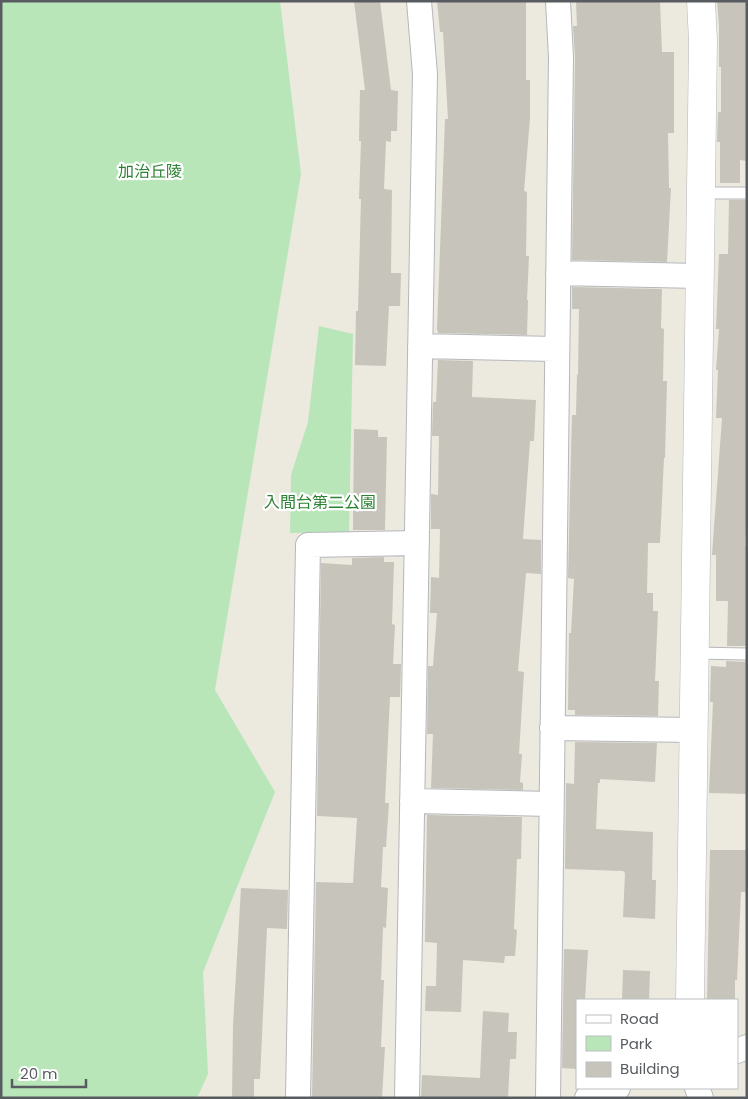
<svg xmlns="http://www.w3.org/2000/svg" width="748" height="1099" font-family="Poppins,'Noto Sans JP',sans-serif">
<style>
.green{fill:#b8e6b9}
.building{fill:#c7c4bb}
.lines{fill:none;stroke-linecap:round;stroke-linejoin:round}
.service-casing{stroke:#b5b7bd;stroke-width:13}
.minor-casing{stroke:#b5b7bd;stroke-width:26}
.tertiary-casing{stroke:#b5b7bd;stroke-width:29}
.service{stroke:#fff;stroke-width:11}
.minor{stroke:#fff;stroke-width:24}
.tertiary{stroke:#fff;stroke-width:28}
.labels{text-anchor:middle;stroke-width:4.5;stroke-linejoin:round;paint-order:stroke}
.park-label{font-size:16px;fill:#2e8233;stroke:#fff}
</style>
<rect width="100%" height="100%" fill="#ece9de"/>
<path class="green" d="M1,1h279l21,173 -86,516 60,102 -72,180 5,102 -11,24h-196z
M319,326l34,8 -4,198 -59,1 1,-58 17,-53z"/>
<path class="building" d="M354,1h26l11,89 7,1 -1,40h-6v11l-5,-1 -2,48 8,1 -1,83h10l-1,33h-11l-3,60 -31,-1 1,-54h2l3,-112h-2l2,-58h-2l1,-51h5z
M437,1h89v79h4v38l-6,73 3,1 -1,64h3l-2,44h1l-1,35 -89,-2 -1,-4 8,-210h3l-5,-87h-3z
M576,1h84l2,51h12v81h-6l1,55h2l-4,74 -95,-2 3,-203 -2,-31h4z
M717,1h30v160l-7,-1v23h-20v-41h-3l1,-30h3v-45h-2v-42z
M729,200h18v306l-2,40h2v100h-20l1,-45h-12v-46h-4l10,-137h-6l2,-48h-2l3,-41h-3l3,-75h9z
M572,287l90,2 -1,39 3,1 -1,52h4l-2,77h-1l-4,85h-12l-1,50h6v18h5l-3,70h4l-1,35 -83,-1v-5h-7l1,-77h2l3,-54 -6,-1 3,-127 1,-36h4l1,-41 1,1 1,-66h-7z
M438,360l35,1 -1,36 64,3 -2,41h-4l-7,98 18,1v34l-15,-1 -8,98 6,1 -5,82h3l-2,28 3,1v7l-92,-2 2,-54h-6l1,-68h5l4,-53h-7l1,-36 8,1 1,-49h-9v-35l7,1 1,-59h-7l1,-34h3z
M354,429l24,1v7h9l-2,93h-32z
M384,557v5h10l-2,62 3,1 -2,39h8l-1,33h-10l-5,106h4l-3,44h-3l-2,40 7,1 -2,40 -3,-1 -2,53h3l-3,67h4l-3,51h-70l4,-216 37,1 4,-65 -40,-2 4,-253 31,2v-7z
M726,661l21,1v132l-38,-1 4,-91h-3l1,-36 15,1z
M575,742l82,1 -2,39 -55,-3v4h-2l-2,46 57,3 -1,48h4l-1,39 -32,-2 2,-44 -2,-2 -58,-2 1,-86 8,1z
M427,815l95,2 -1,42h-4l-3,70 3,1 -2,26h-10l-1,7 -41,-3 -2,52 -36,-1 1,-25h10l1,-43 -12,-1z
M710,850h37l-1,42h-5l-4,88h-2v20h-28z
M241,888l47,2 -1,39 -20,-1 -7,151h-6v19h-22l1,-72z
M564,949l24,1 -3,50h-8v69l-15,-1z
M623,970l27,1 -1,29h-27z
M483,1011l26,2 -1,19h9l-1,27h-6l-2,39h-87l1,-23 58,3z"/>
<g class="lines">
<defs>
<path id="service" d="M701,193h46
M695,653l52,1"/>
<path id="minor" d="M558,273l142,3
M420,346l136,3
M552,728l142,2
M412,801l139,3
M737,1051l10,-4
M697,1088l4,10
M298,1098l10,-553 109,-2
M407,1098l18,-1024 -6,-73
M548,1098l13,-1041 -3,-56
M587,1098l31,-10"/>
<path id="tertiary" d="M690,1000l13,-959 -2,-40"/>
</defs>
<use href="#service" class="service-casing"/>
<use href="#minor" class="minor-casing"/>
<use href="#tertiary" class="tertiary-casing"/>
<use href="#service" class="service"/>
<use href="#minor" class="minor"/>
<use href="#tertiary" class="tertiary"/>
</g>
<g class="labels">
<g class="park-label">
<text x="150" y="177">加治丘陵</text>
<text x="320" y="508">入間台第二公園</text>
</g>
</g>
<rect width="748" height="1099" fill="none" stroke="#585c61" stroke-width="5"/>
<rect x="576" y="999" width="162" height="90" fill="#ffffff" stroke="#bcbec0"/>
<rect x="586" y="1015" width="25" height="8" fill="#ffffff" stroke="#bcbec0"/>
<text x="620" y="1024" font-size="15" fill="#585c61">Road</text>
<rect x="586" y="1036" width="25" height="15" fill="#b8e6b9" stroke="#bcbec0"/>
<text x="620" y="1049" font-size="15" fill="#585c61">Park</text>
<rect x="586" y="1062" width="25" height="15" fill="#c7c4bb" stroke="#bcbec0"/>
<text x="620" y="1074" font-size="15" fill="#585c61">Building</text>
<path d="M12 1079v8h74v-8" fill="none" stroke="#585c61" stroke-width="2.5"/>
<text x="20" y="1079" font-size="15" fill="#585c61" stroke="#ffffff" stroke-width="4" paint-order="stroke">20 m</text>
</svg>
